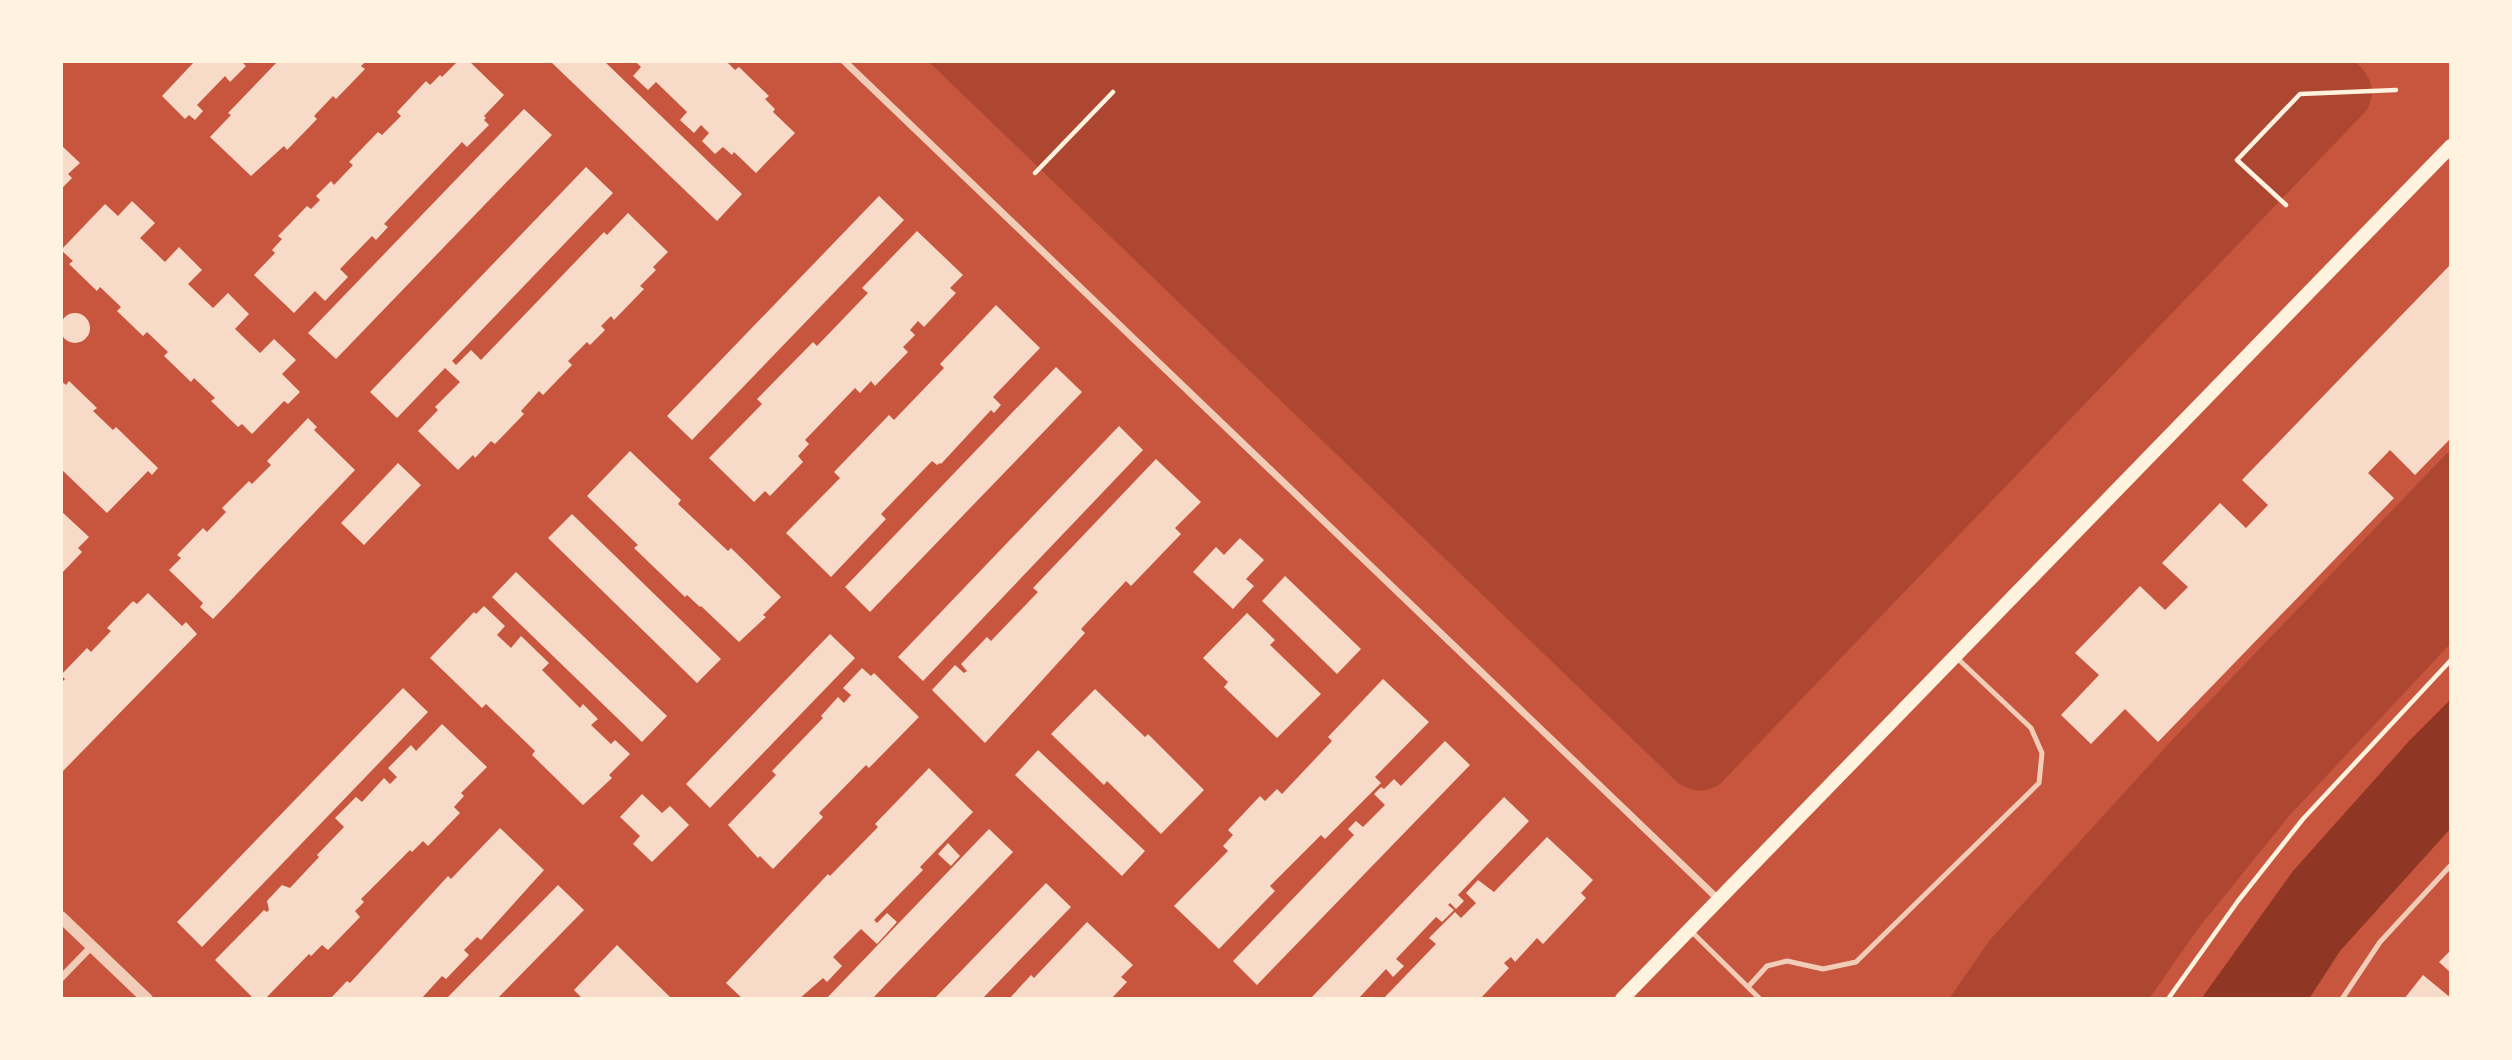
<svg xmlns="http://www.w3.org/2000/svg" width="2512" height="1060" font-family="Overpass,sans-serif">
<style>
.green{fill:#ae4732}
.water{fill:#8f3625}
.building{fill:#f7dbc8}
.lines{fill:none;stroke-linecap:round;stroke-linejoin:round}
.path{stroke:#fff3e0;stroke-width:4.5}
.service{stroke:#f1ccb7;stroke-width:5}
.minor{stroke:#f1ccb7;stroke-width:7}
.tertiary{stroke:#f1ccb7;stroke-width:12}
.secondary{stroke:#fff3e0;stroke-width:14}
</style>
<rect width="100%" height="100%" fill="#c8553d"/>
<path class="green" d="M928,61h1427c16,16 22,28 12,49l-647,674c-15,10 -27,8 -42,-1z
M2451,449v194l-162,173 -92,114 -48,69h-200l40,-58 185,-203z"/>
<path class="water" d="M2451,699v129l-111,123 -31,48h-108l92,-128 117,-131z"/>
<path class="building" d="M195,61h46l5,5 -16,16 -5,-6 -28,29 6,6 -8,9 -6,-5 -4,4 -23,-23z
M278,61h88l-5,5 4,3 -29,30 -3,-3 -19,20 3,3 -30,31 -3,-4 -33,30 -41,-39 21,-22 -3,-2z
M458,61h11l35,34 -20,21 2,2 -2,2 5,5 -22,22 -5,-5 -78,82 4,3 -12,13 -4,-4 -32,33 8,8 -23,24 -10,-10 -21,22 -40,-38 21,-22 -3,-3 10,-11 -4,-3 29,-30 4,3 9,-9 -4,-4 15,-15 3,4 19,-20 -4,-3 29,-30 4,3 19,-19 -4,-4 29,-31 4,4 10,-10 2,2z
M550,61h54l138,133 -25,27z
M635,61h91l9,9 4,-3 30,29 -4,3 10,10 -2,3 22,21 -39,40 -22,-21 -2,3 -9,-8 -8,7 -13,-13 7,-8 -8,-8 -7,8 -14,-13 7,-8 -31,-30 -8,8 -15,-14 8,-9z
M524,109l28,26 -216,224 -28,-26z
M61,145l19,18 -12,11 4,4 -11,11z
M586,167l27,26 -161,168 4,4 15,-15 10,10 123,-128 3,3 21,-22 40,39 -15,15 3,3 -16,16 4,3 -30,31 -3,-4 -10,10 4,4 -15,15 -3,-3 -19,19 4,4 -29,30 -4,-4 -18,20 3,3 -29,30 -4,-3 -16,17 -2,-3 -15,15 -40,-39 20,-21 -3,-3 25,-25 -15,-14 -48,50 -27,-26z
M879,196l25,24 -212,220 -25,-24z
M132,201l23,22 -15,15 25,24 14,-15 23,23 -14,14 25,24 15,-15 21,21 -14,15 25,24 14,-14 22,21 -14,14 18,18 -12,12 -4,-3 -32,33 -10,-10 -4,3 -27,-26 4,-3 -21,-20 -3,4 -27,-26 4,-4 -21,-20 -4,4 -26,-25 4,-4 -21,-20 -3,4 -28,-27 4,-3 -12,-11 44,-46 13,12z
M917,231l46,44 -13,13 6,5 -32,34 -6,-6 -8,9 5,5 -12,12 5,5 -33,34 -4,-5 -11,12 -5,-5 -50,52 4,4 -11,12 5,6 -33,34 -5,-5 -11,11 -45,-44 53,-54 -5,-5 56,-57 4,4 51,-53 -6,-5z
M2451,264v174l-36,37 -25,-25 -22,23 26,25 -236,244 -33,-33 -34,35 -30,-29 38,-40 -24,-22 65,-67 25,24 23,-23 -26,-24 58,-60 26,25 22,-23 -26,-25z
M996,305l44,43 -47,49 8,8 -7,8 -3,-3 -50,54 -1,-1 -3,2 -5,-4 -51,53 5,5 -55,58 -45,-44 54,-55 -6,-6 55,-57 5,5 50,-52 -4,-4z
M60 328a15 15 0 1 1 30 0a15 15 0 1 1-30 0Z
M1056,367l26,25 -212,220 -25,-25z
M61,381l5,4 3,-4 28,27 -4,3 20,19 3,-3 42,41 -6,7 -4,-4 -41,42 -46,-44z
M308,418l9,9 -3,3 41,40 -142,149 -13,-12 3,-4 -34,-33 12,-12 -4,-3 26,-27 4,4 19,-20 -4,-4 27,-27 3,3 19,-19 -4,-4z
M1119,426l24,24 -220,231 -25,-24z
M630,451l51,49 -3,4 50,47 3,-3 50,49 -18,18 3,2 -27,25 -38,-36 -1,1 -13,-12 -2,2 -51,-49 4,-3 -51,-49z
M1156,459l45,43 -26,26 6,6 -50,52 -5,-5 -45,48 4,4 -100,110 -53,-53 23,-25 9,8 3,-2 -6,-7 26,-27 4,4 47,-49 -5,-4z
M398,463l23,22 -57,60 -23,-22z
M61,511l28,26 -11,11 4,4 -21,22z
M572,514l149,145 -24,24 -149,-145z
M1240,538l24,22 -18,19 8,7 -21,23 -40,-37 23,-25 8,8z
M516,572l151,144 -25,26 -150,-145z
M1285,576l76,73 -24,25 -75,-73z
M148,593l34,33 4,-4 11,12 -136,139v-90l4,-4 -4,-4 26,-27 4,4 20,-21 -4,-3 26,-27 4,3z
M484,606l21,20 -8,9 14,13 10,-12 28,27 -7,7 38,38 3,-4 15,15 -7,6 20,19 4,-4 15,14 -21,21 3,3 -29,27 -51,-50 3,-4 -49,-47 -4,4 -52,-50 44,-46 2,2z
M1247,613l28,27 -5,5 51,49 -44,44 -53,-51 4,-5 -25,-24z
M830,634l25,24 -145,150 -24,-24z
M862,668l9,8 3,-3 45,44 -50,51 -3,-3 -47,48 4,4 -50,52 -13,-13 -2,2 -30,-33 48,-50 -4,-4 51,-53 -2,-2 17,-19 6,6 7,-8 -8,-7z
M1383,679l46,43 -54,55 6,6 -56,56 -4,-4 -51,51 5,5 -56,58 -45,-43 54,-55 -5,-5 10,-11 -5,-5 32,-34 5,5 12,-12 5,5 50,-53 -4,-4z
M403,688l25,24 -226,235 -25,-25z
M1095,689l50,48 3,-3 56,56 -43,44 -54,-53 -3,4 -53,-51z
M442,724l45,43 -26,26 3,3 -10,11 6,6 -32,33 -5,-5 -11,11 -2,-2 -49,49 3,3 -9,9 5,6 -32,33 -6,-5 -11,11 -2,-2 -44,45h-11l-39,-39 49,-50 3,2 2,-2 -2,-9 12,-13 3,-3 8,3 29,-31 -2,-2 27,-28 -9,-9 21,-21 6,5 22,-24 6,6 7,-7 -9,-9 23,-23 5,6z
M1445,741l25,24 -213,220 -24,-24 121,-126 -6,-6 8,-8 7,6 22,-22 -11,-11 7,-7 3,2 10,-10 7,7z
M1038,750l107,101 -23,25 -107,-101z
M929,768l44,44 -53,55 3,3 -49,50 3,3 10,-10 10,9 -20,22 -16,-15 -28,28 9,9 -15,16 -4,-4 -24,21h-56l-17,-16 102,-109 2,2 48,-49 -3,-3z
M642,794l20,19 8,-7 19,19 -37,37 -19,-18 7,-8 -20,-19z
M1504,797l25,24 -71,74 6,6 -8,8 -6,-6 -2,2 6,5 -12,12 -6,-5 -40,42 8,7 -11,11 -7,-8 -28,30h-48z
M500,828l44,42 -63,70 -4,-3 -13,13 5,5 -23,24 -4,-3 -21,23h-91l17,-18 3,2 98,-107 3,3z
M989,829l24,23 -141,147h-46z
M1547,837l46,43 -12,13 5,5 -43,46 -6,-6 -22,24 -4,-5 -7,6 5,5 -29,31h-97l53,-55 -7,-6 26,-26 6,6 15,-15 -10,-10 12,-13 16,12z
M948,843l12,13 -9,10 -13,-12z
M1046,883l25,24 -89,92h-48z
M558,885l26,25 -87,89h-51z
M1087,922l46,43 -12,12 6,5 -16,17h-102l22,-24 3,3z
M617,945l55,54h-89l-9,-9z
M2451,950v23l-12,-11z
M2423,975l28,23v1h-47z"/>
<g class="lines">
<path class="path" d="M1035,173l78,-81
M2286,205l-49,-45 63,-66 96,-4
M2168,999l70,-98 65,-82 148,-159"/>
<path class="service" d="M1691,931l69,68
M1748,987l19,-21 20,-5 36,8 33,-7 183,-179 3,-30 -11,-25 -74,-70
M2342,999l38,-57 71,-77"/>
<path class="minor" d="M844,61l874,838
M61,978l31,-32"/>
<path class="tertiary" d="M61,917l86,82"/>
<path class="secondary" d="M1622,999l829,-853"/>
</g>
<rect width="2512" height="1060" fill="none" stroke="#fff3e0" stroke-width="126"/>
</svg>
